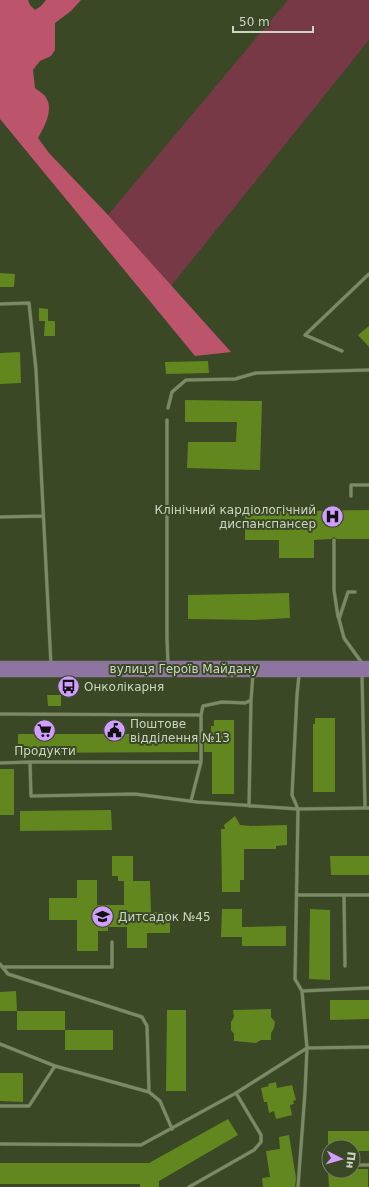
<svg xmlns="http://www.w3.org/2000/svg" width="369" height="1187" font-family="'DejaVu Sans',sans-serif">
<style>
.green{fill:#783946}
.forest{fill:#bc546c}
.building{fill:#61871e}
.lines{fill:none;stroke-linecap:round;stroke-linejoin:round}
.service-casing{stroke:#586346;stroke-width:4}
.primary-casing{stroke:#586346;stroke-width:17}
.service{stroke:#7a8b66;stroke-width:3}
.primary{stroke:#8e74a0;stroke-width:16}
.labels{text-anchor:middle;stroke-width:4;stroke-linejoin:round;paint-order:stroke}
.poi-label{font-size:12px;fill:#ccd5c1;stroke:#3a4826;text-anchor:start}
.street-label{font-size:12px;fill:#ccd5c1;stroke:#3a4826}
</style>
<rect width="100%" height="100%" fill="#3a4826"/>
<path class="green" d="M288,0h81v40l-198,246 -63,-71z"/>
<path class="forest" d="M0,0h28l2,5 5,5 6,-4 5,-6h35l-10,11 -16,12v27l-4,6 -11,5 -7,9 2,18c3,3 8,5 10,8 10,13 -1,31 -7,42l11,15 59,62 123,137 -36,4 -195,-237z"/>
<path class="building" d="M0,273l15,1 -1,13h-14z
M39,308l9,1v12h7v15h-11l1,-15h-6z
M369,326v21l-11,-12z
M20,352l1,31 -21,1v-31z
M208,361l1,12 -43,1 -1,-12z
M185,400l77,1 -2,69 -73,-2 1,-26h48l1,-20h-52z
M369,510v29h-32l-3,-2 -3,2 -17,1v18h-35v-18h-34v-28z
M289,593l1,25 -36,2 -66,-1v-24z
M47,695h14v11h-13z
M315,718h20v74h-22v-68h2z
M214,720h20v74h-22v-42h-8v-18h7v-8h3z
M18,734h180v18l-180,1z
M0,769h14v46h-14z
M111,810l1,20 -92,1v-20z
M235,816l5,9 11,1 36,-1v20l-11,1v3h-32v31h-4v12h-18l-1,-63h4l-1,-4z
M112,856h21v25h17l1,31h19v21h-23v15h-20v-21h-19v4h-10v20h-21v-31h-28v-22h28v-18h20v25h27v-24h-6v-5h-6z
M330,856h39v19h-38z
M222,909h20v18l44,-1v20h-44v-9h-21z
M310,909l20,1v70l-21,-1z
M16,991l1,20h-17v-19z
M330,1000h39v19l-39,1z
M271,1009v8l4,5 -1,6 -3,5v7h-10l-5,3 -22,-2v-7l-3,-4v-8l3,-5 -1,-7z
M167,1010h19v81h-20z
M17,1011h48v19h-48z
M65,1030h48v20h-48z
M0,1073h23v29l-23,-1z
M276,1082l1,6 15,-3 4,15 -3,1 1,3 -4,1 2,10 -16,4 -2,-8 -5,2 -2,-11h-3l-3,-14 8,-2 -1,-2z
M228,1119l10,16 -79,46v6h-19v-3h-140v-21h149z
M328,1131h41v20h-16v-4h-25z
M289,1135l7,43 -1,9h-32l-1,-9 8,-1 -4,-26 14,-2 -1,-12z
M353,1169h15v18h-39l-1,-16h25z"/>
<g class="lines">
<defs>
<path id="service" d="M0,304l29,-1 7,67 15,295
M342,351l-37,-16 64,-61
M168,408l4,-16 14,-12 49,-1 21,-6 113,-3
M167,420v218l1,26
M351,496v-11h18
M0,517l43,-1
M334,540v50l4,27
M355,592h-7l-9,27 5,19 18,25
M362,675l3,132
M0,714l201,1
M30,762h171v-47l2,-9 19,-4 23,1 6,-3
M0,763l30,-1 1,34 104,-2 62,8 101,7 71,-1
M191,801l10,-39
M249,806l2,-106 2,-26
M297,895h72
M344,895l1,71
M0,964l8,10 134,43 5,9 2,66 -94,-26 -55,-22
M2,967h110v-25
M302,991l67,-3
M149,1092l11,9 12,28
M0,1106h29l26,-40
M0,1144l141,1 95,-52 71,-45 -5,-57 -7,-12 3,-170 -6,-14 5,-100 2,-20
M356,1165h13
M189,1187l65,-37 7,-8v-7l-25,-42
M298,1187l7,-95 2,-44 62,-1"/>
<path id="primary" d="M0,669h369"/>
</defs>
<use href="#service" class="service-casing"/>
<use href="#primary" class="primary-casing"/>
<use href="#service" class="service"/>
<use href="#primary" class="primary"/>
</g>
<defs>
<symbol id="hospital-disc" viewBox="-11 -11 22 22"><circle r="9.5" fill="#d19dfe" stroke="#3a4826"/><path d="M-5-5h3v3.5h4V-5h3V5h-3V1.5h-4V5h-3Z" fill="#111"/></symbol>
<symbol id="bus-disc" viewBox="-11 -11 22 22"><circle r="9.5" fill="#d19dfe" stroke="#3a4826"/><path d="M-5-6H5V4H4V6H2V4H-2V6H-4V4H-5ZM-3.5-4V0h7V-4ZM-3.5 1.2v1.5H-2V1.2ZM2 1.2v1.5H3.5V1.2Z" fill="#111"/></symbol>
<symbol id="supermarket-disc" viewBox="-11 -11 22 22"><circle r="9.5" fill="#d19dfe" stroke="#3a4826"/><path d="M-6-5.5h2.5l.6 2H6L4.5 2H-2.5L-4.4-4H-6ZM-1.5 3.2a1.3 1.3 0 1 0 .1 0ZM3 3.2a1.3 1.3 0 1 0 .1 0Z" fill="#111"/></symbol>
<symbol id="civic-disc" viewBox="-11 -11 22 22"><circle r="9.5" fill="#d19dfe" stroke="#3a4826"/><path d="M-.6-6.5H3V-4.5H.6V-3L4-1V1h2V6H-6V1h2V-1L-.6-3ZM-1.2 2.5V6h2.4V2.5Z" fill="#111"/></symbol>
<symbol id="school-disc" viewBox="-11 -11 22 22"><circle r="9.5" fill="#d19dfe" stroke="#3a4826"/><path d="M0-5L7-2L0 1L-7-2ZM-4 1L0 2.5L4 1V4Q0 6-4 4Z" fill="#111"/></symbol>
</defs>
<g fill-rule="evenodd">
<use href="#hospital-disc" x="320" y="504" width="25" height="25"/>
<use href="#bus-disc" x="56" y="674" width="25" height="25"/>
<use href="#supermarket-disc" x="32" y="718" width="25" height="25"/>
<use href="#civic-disc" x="102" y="718" width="25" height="25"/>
<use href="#school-disc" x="90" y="904" width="25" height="25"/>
</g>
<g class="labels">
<g class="poi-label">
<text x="316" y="514" text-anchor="end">Клінічний кардіологічний<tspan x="316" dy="14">диспанспансер</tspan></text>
<text x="84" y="691">Онколікарня</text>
<text x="130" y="728">Поштове<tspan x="130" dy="14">відділення №13</tspan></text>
<text x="45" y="755" text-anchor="middle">Продукти</text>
<text x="118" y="921">Дитсадок №45</text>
</g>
<g class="street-label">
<text x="184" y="673">вулиця Героїв Майдану</text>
</g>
</g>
<g transform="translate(341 1159) rotate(96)"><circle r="19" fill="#3a4826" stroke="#748064"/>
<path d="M0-3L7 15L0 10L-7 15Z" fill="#d19dfe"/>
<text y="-6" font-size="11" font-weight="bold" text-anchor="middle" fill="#ccd5c1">Пн</text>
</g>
<path d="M233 26v6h80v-6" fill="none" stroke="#ccd5c1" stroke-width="2"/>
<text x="239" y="26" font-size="12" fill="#ccd5c1" stroke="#3a4826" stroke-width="3" paint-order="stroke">50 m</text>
</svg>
